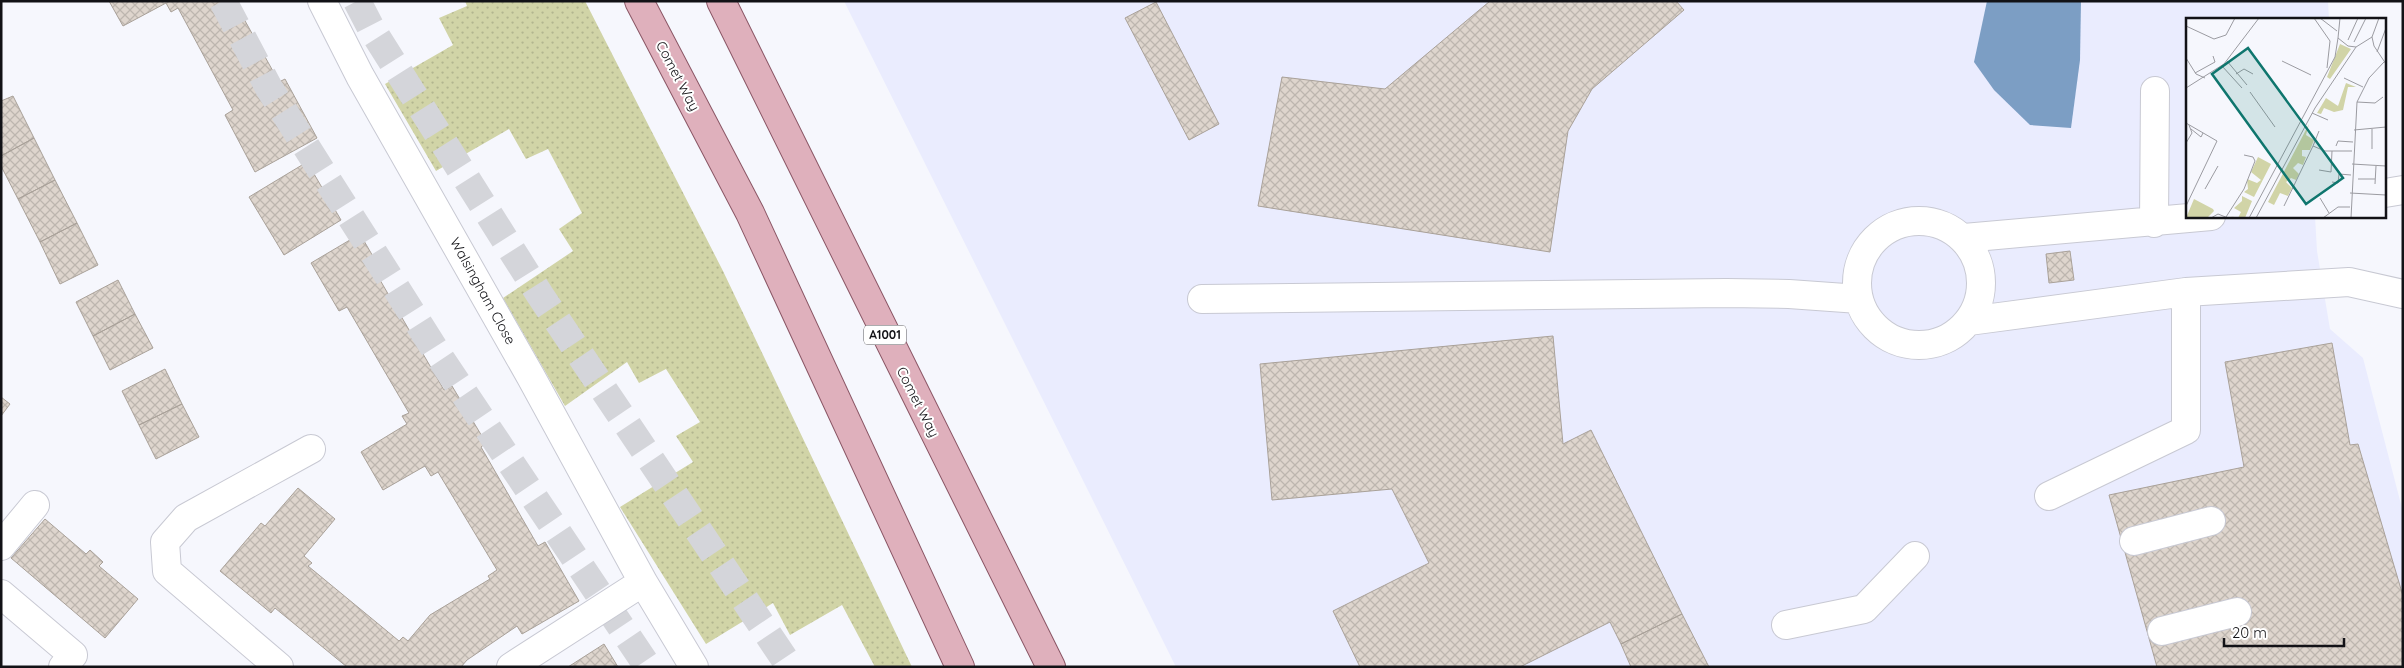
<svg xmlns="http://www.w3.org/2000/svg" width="2404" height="668" font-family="Quicksand,sans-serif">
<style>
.built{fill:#eaecfe}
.grass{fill:url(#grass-dots)}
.water{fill:#7c9ec4}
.building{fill:url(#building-cross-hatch);stroke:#a9a199}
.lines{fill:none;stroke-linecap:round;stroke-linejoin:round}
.highway-tunnel{stroke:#d4d5da;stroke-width:28;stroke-dasharray:28 14;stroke-linecap:butt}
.minor-casing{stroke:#c8c9d3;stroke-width:30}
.major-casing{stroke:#8a5665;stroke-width:30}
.minor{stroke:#fff;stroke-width:28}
.major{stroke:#dfb0bc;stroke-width:28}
.labels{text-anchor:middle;stroke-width:4;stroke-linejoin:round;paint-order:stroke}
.shield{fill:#fff;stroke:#59595c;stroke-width:1}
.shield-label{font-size:12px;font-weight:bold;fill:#121216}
.street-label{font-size:14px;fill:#121216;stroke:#fff}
.inset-road{fill:none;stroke:#9b9ba1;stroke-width:1}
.view{fill:#0f766e;fill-opacity:0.15;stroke:#0f766e;stroke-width:2.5}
.inset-edge{fill:none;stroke:#121216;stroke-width:2.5}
</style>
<defs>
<pattern id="grass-dots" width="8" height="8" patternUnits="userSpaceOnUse" patternTransform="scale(1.25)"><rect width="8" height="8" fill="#d1d4a7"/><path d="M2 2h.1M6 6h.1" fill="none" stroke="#b2b58f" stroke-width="1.8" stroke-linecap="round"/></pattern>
<pattern id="building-cross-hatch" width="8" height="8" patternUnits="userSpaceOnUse" patternTransform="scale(1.25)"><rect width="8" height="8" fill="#ded5cd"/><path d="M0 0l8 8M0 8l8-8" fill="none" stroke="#bdb6af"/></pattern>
</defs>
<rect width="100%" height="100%" fill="#f6f7fd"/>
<path class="built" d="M844,1h1484l1,18h-141v197h127l2,35 13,78 33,29 40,154v155h-1227z"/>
<path class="grass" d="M465,1h120l138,270 189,396h-37l-33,-62 -52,30 -17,-32 -67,41 -86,-137 73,-45 -17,-26 24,-14 -34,-53 -27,14 -12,-21 -62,44 -62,-108 70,-47 -14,-22 23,-16 -34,-64 -22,10 -17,-30 -73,42 -51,-87 68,-39 -14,-27 28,-12z"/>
<path class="water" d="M1987,1h94l-1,59 -9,68 -41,-3 -36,-35 -20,-28z"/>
<path class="building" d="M109,1h125l45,81 6,-3 32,59 -62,34 -30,-57 8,-5 -55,-102 -7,4 -5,-9 -43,23z
M1490,1h186l8,9 -92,79 -24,42 -18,121 -292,-46 24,-129 103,12z
M1156,2l63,122 -30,16 -64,-122z
M13,96l21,42 -33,18v-55z
M34,138l21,42 -37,19 -17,-33v-10z
M307,162l34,58 -57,35 -35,-58z
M55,180l22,43 -37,19 -22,-43z
M77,223l21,42 -38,19 -20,-42z
M360,234l25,43 -5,3 64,110 8,-4 34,57 -5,4 57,99 7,-4 34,59 -57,33 -5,-8 -50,34 -6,7h-114l-72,-59 -4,5 -51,-42 41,-48 4,3 33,-38 37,31 -31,37 8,7 -4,3 91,75 4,-4 5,4 22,-26 60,-36 -2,-3 9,-6 -59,-98 -7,4 -6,-10 -42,24 -22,-38 46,-28 -5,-8 7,-3 -62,-106 -8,4 -28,-48z
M2070,251l4,29 -25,3 -3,-29z
M118,280l17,34 -42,22 -17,-34z
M135,314l18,34 -43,22 -17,-34z
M1553,336l10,108 28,-14 91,184 -61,30 -11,-22 -90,45h-160l-27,-56 96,-48 -37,-74 -120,11 -12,-136z
M2332,343l18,102 8,-1 45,152v71h-246l-48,-172 135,-28 -19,-105z
M165,369l17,35 -43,21 -17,-34z
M1,397l9,7 -9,12z
M182,404l17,33 -43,22 -17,-34z
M45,519l41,35 4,-4 13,12 -4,4 39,33 -33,39 -94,-80z
M1682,614l27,53h-78l-10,-23z
M604,644l14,23h-50z"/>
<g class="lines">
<path class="highway-tunnel" d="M223,1l46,87 172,271 207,308
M357,1l14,27 169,267 250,372"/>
<defs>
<path id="minor" d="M322,1l38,75 171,301 112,205 -132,85
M2385,193l18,-3
M1857 283a62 62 0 1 1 124 0a62 62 0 1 1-124 0Z
M2154,223l1,-132
M1964,238l247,-22
M1202,299l524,-6 63,1 70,5
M1969,321l217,-29 163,-10 54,12
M2049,496l137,-66v-138
M2134,541l77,-20
M1,546l34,-41
M643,582l51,85
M1,594l72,61 -10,12
M1786,625l78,-16 51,-53
M2162,631l75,-19
M279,667l-112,-96 -2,-29 21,-24 125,-69"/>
<path id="major" d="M639,1l111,212 210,454
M721,1l330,666"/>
</defs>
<use href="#minor" class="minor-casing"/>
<use href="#major" class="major-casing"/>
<use href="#minor" class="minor"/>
<use href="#major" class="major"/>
</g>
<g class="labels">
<rect class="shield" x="864" y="325.5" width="42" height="19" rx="4"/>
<g class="shield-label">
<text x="885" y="339">A1001</text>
</g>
<g class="street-label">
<text transform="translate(678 76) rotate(62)" y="5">Comet Way</text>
<text transform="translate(483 291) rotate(61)" y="5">Walsingham Close</text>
<text transform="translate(918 402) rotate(63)" y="5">Comet Way</text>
</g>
</g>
<g transform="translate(2186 18)">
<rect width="200" height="200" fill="#f6f7fd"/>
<path d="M154,26l11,5 -21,30 -3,-2zM160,65l10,4h-8l-5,23 -9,2 -10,-4 -3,6 -4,-1 9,-15 12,8zM123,106l-3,11 8,5 -4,10h-8v6l4,1 -3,8 -5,-2 -5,5 6,6 -3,6 -5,-2 -5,4 6,6 -4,8 -8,-3 -6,12 -6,-3zM72,139l13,7 -17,33 -10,-5 4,-3 -1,-10 10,4 4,-3 -10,-8zM56,178l10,5 -7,17h-9l-6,-2 8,2 3,-6 -7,-4 8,-7zM8,181l19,10 1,2 -7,7h-21z" fill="#d1d4a7"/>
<path class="inset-road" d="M128,0l16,23 -3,27M134,0l17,13M154,0l-2,20 10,8 8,1 16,-10 7,-19M0,8l28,13 12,-4 9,-17M186,19l2,9 12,18M162,22l10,-22M168,24l12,-24M191,34l9,-24M0,40l10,16 9,4M41,43l20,24M96,43l29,14M36,48l20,22M9,55l20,-11 -2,-6M50,56l8,-5 9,5M158,60l19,9M0,70l38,-24 35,-46M64,74l25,35M171,84l18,1 8,-6M126,95l16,7M0,105l31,18 -31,65M5,111l10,8 2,-4M186,111v20M168,112l32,-3M0,125l6,-10 -3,-8M127,128l6,-15M150,128l2,-5 15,1M166,146l34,2M133,152l12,2 1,-21M172,161h17M146,164l6,1 1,-9 12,1M189,166l1,-18M19,171l13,-23M164,175l36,2M134,180l9,15M98,188l29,-60 12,5h27M40,199l18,-28 11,-28 -2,-4 -9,-2M25,200l7,-4 10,4M63,200l86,-161 3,-19M70,200l59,-110 41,-61M137,200l15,-11h12M165,200l6,-116 12,-24 15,-16"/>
<path class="view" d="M62,30l95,130 -37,26 -94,-130z"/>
<rect width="200" height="200" class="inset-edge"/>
</g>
<rect width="2404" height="668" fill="none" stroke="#121216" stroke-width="5"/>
<path d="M2224 638v8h120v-8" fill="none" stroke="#121216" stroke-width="2.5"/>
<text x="2232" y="638" font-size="15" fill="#121216" stroke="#ffffff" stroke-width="4" paint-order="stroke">20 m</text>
</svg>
